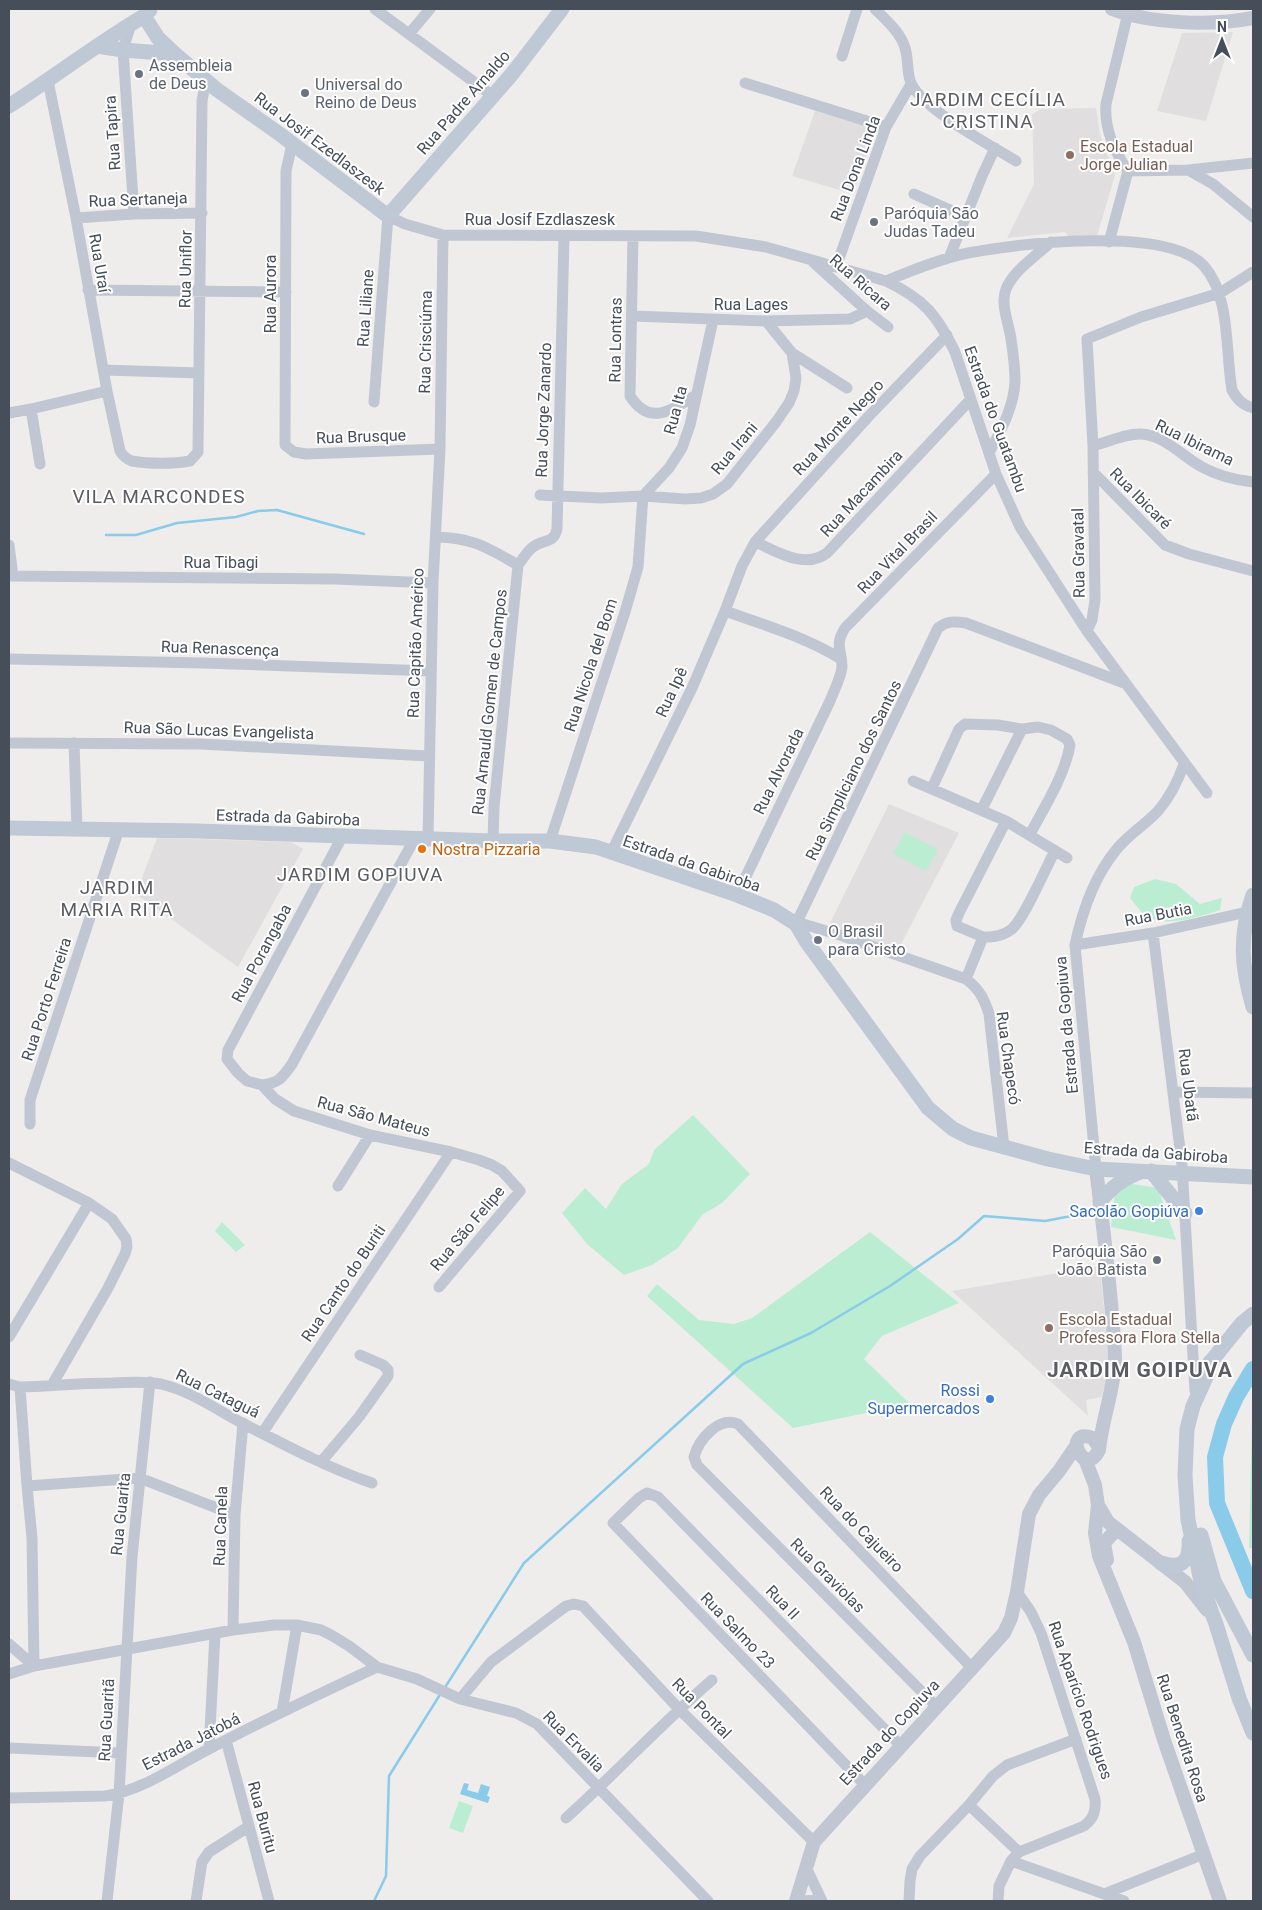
<svg xmlns="http://www.w3.org/2000/svg" width="1262" height="1910" font-family="Roboto,sans-serif">
<style>
.education{fill:#e0dede}
.green{fill:#bbedd3}
.water{fill:#89cbe8}
.lines{fill:none;stroke-linecap:round;stroke-linejoin:round}
.stream{stroke:#89cbe8;stroke-width:2.5}
.river{stroke:#89cbe8;stroke-width:16}
.minor{stroke:#c0c7d2;stroke-width:11}
.tertiary{stroke:#c0c7d2;stroke-width:14}
.secondary{stroke:#bfc8d5;stroke-width:15}
.worship-dot{fill:#6b7280;stroke:#fff;stroke-width:2}
.education-dot{fill:#8d6e63;stroke:#fff;stroke-width:2}
.food-dot{fill:#e8710a;stroke:#fff;stroke-width:2}
.shop-dot{fill:#3f7fe0;stroke:#fff;stroke-width:2}
.labels{text-anchor:middle;stroke-width:4;stroke-linejoin:round;paint-order:stroke}
.worship-label{font-size:16px;fill:#5b616d;stroke:#fff;text-anchor:start}
.street-label{font-size:16px;fill:#464e59;stroke:#fff}
.education-label{font-size:16px;fill:#785e54;stroke:#fff;text-anchor:start}
.food-label{font-size:16px;fill:#c56008;stroke:#fff;text-anchor:start}
.shop-label{font-size:16px;fill:#366cbe;stroke:#fff;text-anchor:end}
.quarter-label{font-size:19px;letter-spacing:1px;fill:#5a5c61;stroke:#fff}
.district-label{font-size:21px;font-weight:bold;letter-spacing:1px;fill:#5a5c61;stroke:#fff}
</style>
<rect width="100%" height="100%" fill="#efedec"/>
<path class="education" d="M1233,32l-27,89 -49,-10 25,-78z
M1096,108l4,27 15,40 -18,61h-29l-3,-4 -58,6 27,-54 -2,-69 8,-6z
M815,111l62,17 -24,66 -61,-18z
M889,804l70,29 -61,117 -69,-25z
M157,838l134,4 12,7 -65,118 -102,-73z
M1100,1266l9,99 -7,32 -16,3 2,16 -136,-125z"/>
<path class="green" d="M905,832l33,18 -12,21 -33,-17z
M1155,879l21,5 24,20 22,-6 -2,12c-17,6 -54,17 -70,8 -8,-3 -14,-13 -20,-20l4,-11z
M693,1115l57,59 -28,29 -20,12 -24,33 -26,17 -28,10 -37,-31 -25,-31 23,-25 21,21 16,-25 27,-20 5,-14z
M1133,1184l25,4 18,52 -65,-13 4,-36 10,-6z
M222,1222l23,23 -9,7 -21,-21z
M870,1232l89,71 -77,33 -18,23 46,45 -117,24 -146,-132 10,-12 42,36 35,4 18,-6z
M1252,1418h1v130h-4z
M459,1801l14,5 -10,27 -14,-5z"/>
<path class="water" d="M464,1783l5,1 -2,6 11,3 3,-9 9,3 -3,9 3,1 -2,6 -28,-9z"/>
<g class="lines">
<path class="stream" d="M106,535h30l41,-12 59,-6 22,-6 19,-1 87,24
M444,1689l80,-126 219,-199 68,-31 79,-47 68,-47 26,-23 61,5 42,-8
M374,1901l12,-25 3,-100 52,-83"/>
<path class="river" d="M1253,1369l-17,28 -12,27 -9,33 2,46 36,88"/>
<path class="minor" d="M375,9l118,87
M875,9c11,11 26,24 30,39 4,11 1,27 7,37 14,26 78,60 104,76
M131,24l-8,26 11,164
M409,34l21,-25
M842,56l15,-47
M48,81l28,137 31,173 13,60c3,5 6,8 12,10 17,3 41,3 58,0l8,-9 4,-351 2,-11 4,-8
M745,83l141,44
M292,144l-6,27 -1,274 9,7 12,2 134,-5
M1188,170l25,14 40,33
M1128,171c-14,-20 -24,-42 -22,-67l23,-95
M1128,171l60,-1 65,-7
M914,194l52,23
M76,218l58,-4 68,-1
M633,236l-3,160c20,31 42,14 66,-1
M1109,242l19,-71
M949,258l33,-82 13,-28
M813,262l54,49 21,16
M836,267l50,-140 25,-43
M886,281c26,-11 53,-22 82,-28 50,-9 199,-28 236,13 27,31 21,85 28,124 5,9 10,15 21,18
M88,290l198,2
M633,316l133,5 84,-2 17,-8
M792,353l55,35
M104,370l95,3
M374,402l14,-186 17,8 38,11 253,1 70,11 120,34c38,18 51,34 69,71l41,122 24,53 67,104 120,162
M31,409l9,55
M9,413l22,-4 76,-18
M1093,446c15,-4 33,-13 49,-12 23,2 40,22 60,33 16,9 33,13 51,15
M989,453c12,-23 25,-46 26,-72 0,-14 -2,-29 -4,-42 -2,-15 -11,-35 -5,-50 8,-19 30,-33 45,-47
M1093,472l72,73 24,9 64,17
M540,495l61,3 42,-2 42,3 16,-1 12,-4 14,-10 49,-62 13,-19 5,-12 2,-13 -4,-25 -26,-32
M643,496l26,-28 13,-20 8,-23 23,-105
M436,537c38,1 50,10 82,28
M755,542c22,9 49,28 72,11l144,-154
M9,545l4,31
M518,565c5,-6 9,-14 15,-18 10,-8 21,-3 24,-18l7,-293
M9,576l326,3 98,4
M725,611c40,14 80,26 116,48
M1087,631l5,-11 3,-20 -2,-154 -6,-107 54,-22 79,-24 33,-21
M9,659l194,4 228,8
M9,743l191,1 228,12
M74,743l3,86
M913,781l93,40 61,37
M932,788l27,-59 6,-5 33,1 24,4 16,-2 13,3 16,9 3,6c-5,30 -26,63 -40,89
M982,809l40,-80
M342,837l-114,213 -1,9 11,14 9,8 15,4 13,14 19,12 76,24 81,17 28,8 13,5 10,6 18,20 -81,96
M428,839l5,-256 7,-134 3,-214
M493,841l1,-34 24,-242
M550,841l75,-229 13,-45 5,-71
M611,853l81,-165 33,-77 17,-45 13,-24 114,-126 78,-81
M737,895l93,-194c4,-11 11,-23 12,-34 0,-18 -8,-21 3,-39l151,-154
M1153,933l29,232 13,226
M983,937l-26,-11 -1,-6 3,-7 47,-92
M1075,945l78,-12 94,-21
M966,979l17,-42c11,0 20,-1 29,-8 13,-12 33,-60 43,-78
M262,1085c17,-2 20,-7 30,-21l123,-226
M1174,1092l79,1
M30,1124v-24l89,-271
M1004,1147l-15,-133c-5,-16 -10,-25 -23,-35l-126,-44 -37,-11h-7l142,-296c9,-7 16,-7 28,-5l158,60
M9,1163l80,40 23,16 14,20 1,8 -2,7 -17,34 -56,97
M1096,1169l-21,-224c7,-33 19,-68 41,-95 12,-15 29,-25 42,-39 12,-14 20,-30 26,-47
M338,1186l32,-51
M9,1337l80,-134
M9,1384l11,3c31,-1 61,-4 92,-4 16,-1 33,-2 49,1 30,7 56,26 83,40 41,21 84,44 128,59
M20,1387l7,99 5,52 2,128
M263,1432l188,-280
M321,1462l38,-45 29,-41v-6l-5,-5 -23,-10
M27,1486l113,-8 95,37
M233,1630l2,-115 8,-92
M9,1644l25,22
M9,1674l25,-8 199,-36 41,-5h23l24,5 10,5 18,11 28,21 40,12 43,20 56,14 21,11 171,177
M460,1699l31,-37 75,-56 8,-2 9,2 96,103 135,133
M937,1707l-240,-242 -3,-8c5,-18 25,-41 44,-33l234,244
M282,1712l15,-87
M226,1740l43,161
M9,1748l111,5
M209,1749l6,-115
M865,1785l-252,-262 26,-25 8,-5 11,4 242,248
M9,1798l96,-2c37,-5 70,-30 104,-47 55,-29 112,-56 168,-82
M969,1805l50,47
M566,1818c50,-45 95,-94 146,-138
M1011,1861l113,40
M806,1867l16,34
M1104,1894l100,-40
M107,1901l12,-107 13,-237 18,-175
M196,1901l6,-39 7,-10 39,-25
M802,1901l19,-1
M909,1901l1,-20 2,-12 8,-13 49,-51 24,-29 14,-11 69,-26
M998,1901l1,-15 12,-25 8,-9 65,-26c10,-8 12,-15 11,-27l-54,-166 -10,-21 -14,-20"/>
<path class="tertiary" d="M1112,9c40,15 99,17 141,9
M1096,1169c6,48 12,96 16,145 1,15 3,30 3,46 -1,31 -13,59 -16,90 -15,31 -38,-24 -6,-12l6,9
M1085,1459l10,26 3,20 10,17 77,60 22,28
M1098,1505l-3,28 4,23 35,86 30,98 56,161
M1107,1560l-3,-17 12,-13
M796,1901l18,-59 190,-209 7,-15 6,-26 12,-78 10,-19 20,-24 17,-25"/>
<path class="secondary" d="M144,16l14,22 17,16 41,35 65,46 107,81 124,-142 50,-65
M97,46l26,4 52,4
M9,106c45,-29 88,-62 135,-90l6,-6
M9,828l189,3 295,10h57l46,6 141,48 37,15 22,14 10,17 122,167 25,21 18,9 77,21 48,10 157,8
M1253,895c-14,41 -12,71 0,112
M1151,1171l34,42
M1100,1202c11,-15 23,-23 40,-30
M1210,1362l-2,11 -15,33 -6,23 -2,46 3,45 14,66 14,38 23,74 14,35
M1205,1369l37,-46 11,-9
M1201,1535l13,46 39,74
M1161,1563c20,6 29,0 28,-22"/>
</g>
<g class="worship-dot">
<circle cx="139" cy="74" r="5"/>
<circle cx="305" cy="93" r="5"/>
<circle cx="874" cy="222" r="5"/>
<circle cx="818" cy="940" r="5"/>
<circle cx="1157" cy="1260" r="5"/>
</g>
<g class="education-dot">
<circle cx="1070" cy="155" r="5"/>
<circle cx="1049" cy="1328" r="5"/>
</g>
<circle class="food-dot" cx="422" cy="849" r="5"/>
<g class="shop-dot">
<circle cx="1199" cy="1211" r="5"/>
<circle cx="990" cy="1399" r="5"/>
</g>
<g class="labels">
<g class="worship-label">
<text x="149" y="71">Assembleia<tspan x="149" dy="18">de Deus</tspan></text>
<text x="315" y="90">Universal do<tspan x="315" dy="18">Reino de Deus</tspan></text>
<text x="884" y="219">Paróquia São<tspan x="884" dy="18">Judas Tadeu</tspan></text>
<text x="828" y="937">O Brasil<tspan x="828" dy="18">para Cristo</tspan></text>
<text x="1147" y="1257" text-anchor="end">Paróquia São<tspan x="1147" dy="18">João Batista</tspan></text>
</g>
<g class="street-label">
<text transform="translate(463 102) rotate(-49)" y="6">Rua Padre Arnaldo</text>
<text transform="translate(112 133) rotate(-94)" y="6">Rua Tapira</text>
<text transform="translate(320 143) rotate(37)" y="6">Rua Josif Ezedlaszesk</text>
<text transform="translate(855 168) rotate(-69)" y="6">Rua Dona Linda</text>
<text transform="translate(138 199) rotate(-2)" y="6">Rua Sertaneja</text>
<text x="540" y="225">Rua Josif Ezdlaszesk</text>
<text transform="translate(100 263) rotate(80)" y="6">Rua Uraí</text>
<text transform="translate(185 269) rotate(-89)" y="6">Rua Uniflor</text>
<text transform="translate(861 282) rotate(41)" y="6">Rua Ricara</text>
<text transform="translate(270 294) rotate(-90)" y="6">Rua Aurora</text>
<text x="751" y="310">Rua Lages</text>
<text transform="translate(365 308) rotate(-86)" y="6">Rua Liliane</text>
<text transform="translate(615 340) rotate(-89)" y="6">Rua Lontras</text>
<text transform="translate(425 342) rotate(-89)" y="6">Rua Crisciúma</text>
<text transform="translate(543 410) rotate(-88)" y="6">Rua Jorge Zanardo</text>
<text transform="translate(675 410) rotate(-75)" y="6">Rua Ita</text>
<text transform="translate(996 419) rotate(70)" y="6">Estrada do Guatambu</text>
<text transform="translate(838 427) rotate(-47)" y="6">Rua Monte Negro</text>
<text transform="translate(361 436) rotate(-2)" y="6">Rua Brusque</text>
<text transform="translate(1195 442) rotate(26)" y="6">Rua Ibirama</text>
<text transform="translate(734 448) rotate(-50)" y="6">Rua Irani</text>
<text transform="translate(861 493) rotate(-47)" y="6">Rua Macambira</text>
<text transform="translate(1141 498) rotate(45)" y="6">Rua Ibicaré</text>
<text transform="translate(897 552) rotate(-46)" y="6">Rua Vital Brasil</text>
<text transform="translate(1078 553) rotate(-91)" y="6">Rua Gravatal</text>
<text x="221" y="568">Rua Tibagi</text>
<text transform="translate(415 643) rotate(-88)" y="6">Rua Capitão Américo</text>
<text transform="translate(220 648) rotate(2)" y="6">Rua Renascença</text>
<text transform="translate(590 665) rotate(-72)" y="6">Rua Nicola del Bom</text>
<text transform="translate(671 692) rotate(-65)" y="6">Rua Ipê</text>
<text transform="translate(489 702) rotate(-84)" y="6">Rua Arnauld Gomen de Campos</text>
<text transform="translate(219 730) rotate(2)" y="6">Rua São Lucas Evangelista</text>
<text transform="translate(853 770) rotate(-64)" y="6">Rua Simpliciano dos Santos</text>
<text transform="translate(778 771) rotate(-64)" y="6">Rua Alvorada</text>
<text transform="translate(288 817) rotate(2)" y="6">Estrada da Gabiroba</text>
<text transform="translate(692 863) rotate(19)" y="6">Estrada da Gabiroba</text>
<text transform="translate(1158 914) rotate(-11)" y="6">Rua Butia</text>
<text transform="translate(261 953) rotate(-62)" y="6">Rua Porangaba</text>
<text transform="translate(46 999) rotate(-72)" y="6">Rua Porto Ferreira</text>
<text transform="translate(1066 1025) rotate(-95)" y="6">Estrada da Gopiuva</text>
<text transform="translate(1009 1058) rotate(82)" y="6">Rua Chapecó</text>
<text transform="translate(1189 1085) rotate(83)" y="6">Rua Ubatã</text>
<text transform="translate(374 1116) rotate(15)" y="6">Rua São Mateus</text>
<text transform="translate(1156 1152) rotate(4)" y="6">Estrada da Gabiroba</text>
<text transform="translate(467 1228) rotate(-50)" y="6">Rua São Felipe</text>
<text transform="translate(343 1283) rotate(-56)" y="6">Rua Canto do Buriti</text>
<text transform="translate(218 1393) rotate(26)" y="6">Rua Cataguá</text>
<text transform="translate(120 1514) rotate(-84)" y="6">Rua Guarita</text>
<text transform="translate(220 1526) rotate(-88)" y="6">Rua Canela</text>
<text transform="translate(862 1529) rotate(46)" y="6">Rua do Cajueiro</text>
<text transform="translate(828 1575) rotate(45)" y="6">Rua Graviolas</text>
<text transform="translate(783 1602) rotate(46)" y="6">Rua II</text>
<text transform="translate(738 1630) rotate(46)" y="6">Rua Salmo 23</text>
<text transform="translate(1081 1700) rotate(71)" y="6">Rua Aparício Rodrigues</text>
<text transform="translate(702 1708) rotate(46)" y="6">Rua Pontal</text>
<text transform="translate(106 1720) rotate(-87)" y="6">Rua Guaritã</text>
<text transform="translate(889 1732) rotate(-47)" y="6">Estrada do Copiuva</text>
<text transform="translate(1183 1738) rotate(72)" y="6">Rua Benedita Rosa</text>
<text transform="translate(191 1741) rotate(-27)" y="6">Estrada Jatobá</text>
<text transform="translate(574 1741) rotate(45)" y="6">Rua Ervalia</text>
<text transform="translate(263 1817) rotate(75)" y="6">Rua Buritu</text>
</g>
<g class="education-label">
<text x="1080" y="152">Escola Estadual<tspan x="1080" dy="18">Jorge Julian</tspan></text>
<text x="1059" y="1325">Escola Estadual<tspan x="1059" dy="18">Professora Flora Stella</tspan></text>
</g>
<g class="food-label">
<text x="432" y="855">Nostra Pizzaria</text>
</g>
<g class="shop-label">
<text x="1189" y="1217">Sacolão Gopiúva</text>
<text x="980" y="1396">Rossi<tspan x="980" dy="18">Supermercados</tspan></text>
</g>
<g class="quarter-label">
<text x="988" y="106">JARDIM CECÍLIA<tspan x="988" dy="22">CRISTINA</tspan></text>
<text x="159" y="503">VILA MARCONDES</text>
<text x="360" y="881">JARDIM GOPIUVA</text>
<text x="117" y="894">JARDIM<tspan x="117" dy="22">MARIA RITA</tspan></text>
</g>
<g class="district-label">
<text x="1140" y="1377">JARDIM GOIPUVA</text>
</g>
</g>
<rect width="1262" height="1910" fill="none" stroke="#464e59" stroke-width="20"/>
<g transform="translate(1222 40)" stroke="#ffffff" stroke-width="4" paint-order="stroke">
<path d="M0-4L9 19L0 12L-9 19Z" fill="#464e59"/>
<text y="-8" font-size="14" font-weight="bold" text-anchor="middle" fill="#464e59">N</text>
</g>
</svg>
